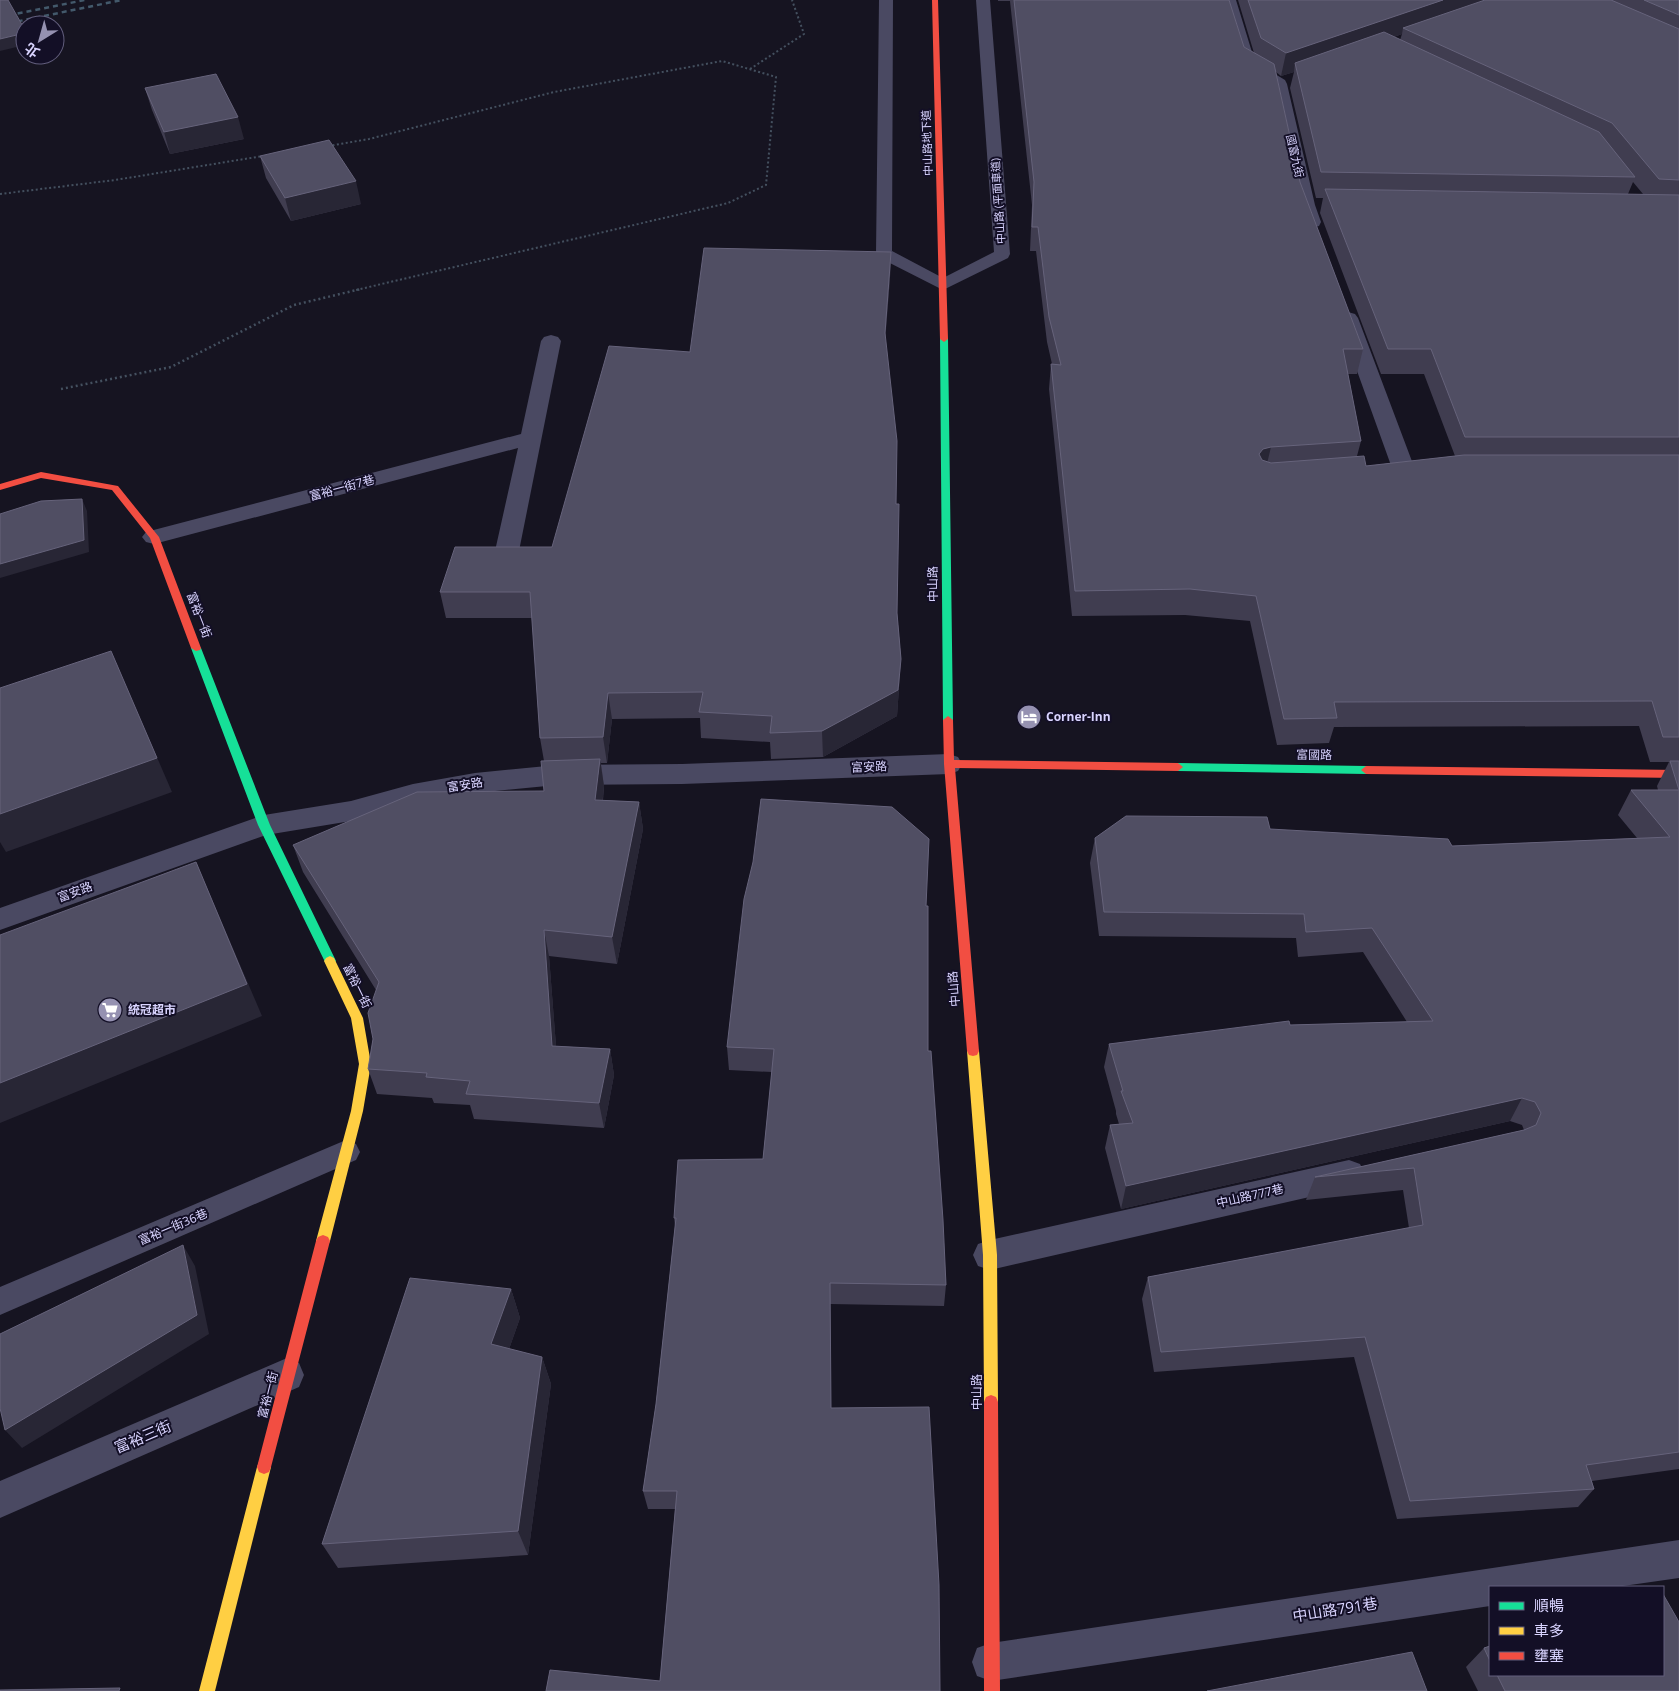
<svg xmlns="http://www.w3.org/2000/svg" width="1679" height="1691" font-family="'Open Sans','Noto Sans TC',sans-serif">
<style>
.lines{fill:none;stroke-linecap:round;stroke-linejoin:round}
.path-far1{stroke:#44505f;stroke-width:2;stroke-dasharray:2 2.5;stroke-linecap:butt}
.path{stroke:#44505f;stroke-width:2.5;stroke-dasharray:2 3;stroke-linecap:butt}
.lane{fill:#4a4962;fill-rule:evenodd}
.street{fill:#4a4962;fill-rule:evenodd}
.fast{fill:#16e098;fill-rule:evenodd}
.slow{fill:#ffcf43;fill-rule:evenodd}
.jam{fill:#f24e42;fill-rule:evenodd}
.rail{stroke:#43596b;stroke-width:2.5;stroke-dasharray:5 4;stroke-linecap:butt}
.wall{fill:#403d50;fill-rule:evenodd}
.shaded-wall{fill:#282635}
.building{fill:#504e63;stroke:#66637b}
.labels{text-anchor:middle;stroke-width:4;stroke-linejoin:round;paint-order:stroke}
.far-street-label{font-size:11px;fill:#d9d4ff;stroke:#130f26}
.street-label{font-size:12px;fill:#d9d4ff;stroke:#130f26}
.poi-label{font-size:12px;font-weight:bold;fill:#d9d4ff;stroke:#130f26;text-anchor:start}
.near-street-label{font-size:15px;fill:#d9d4ff;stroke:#130f26}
</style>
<rect width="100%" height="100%" fill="#161421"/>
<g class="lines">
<path class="path-far1" d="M750,69l54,-35 -12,-34
M328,146l41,-7 185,-47 168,-31 54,16 -10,108 -38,18 -372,87
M0,194l115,-14 148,-24"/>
<path class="path" d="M61,389l110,-22 123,-62 67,-16"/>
<path class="lane" d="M879,0h14l-1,251 51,27 51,-26 -18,-252h14l20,254 -2,4 -65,32 -65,-33 -2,-4z
M346,1140l10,4 4,8 -4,8 -356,155v-28z"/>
<path class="street" d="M1220,0h16l19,62 30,18 2,4 28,121 6,17 -2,4 -7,2 -7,-2 -8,-21 -26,-119 -29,-17 -2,-4z
M1348,312l7,2 3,4 55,146 28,2 3,5 -3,5c-14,3 -31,3 -45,0l-3,-5 -55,-153 3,-4z
M551,335l7,2 3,4 -42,210 -4,5 -8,3 -8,-3 -4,-5 23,-103 -364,96 -8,-2 -4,-5 4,-5 375,-98 20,-93 3,-4z
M949,754l9,3 4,7 -4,7 -9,3 -267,10 -125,1 -82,8 -62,11 -62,17 -85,14 -266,95v-22l264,-93 87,-14 62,-17 62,-11 82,-8 125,-1z
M1349,1160l11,4 5,10 -5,10 -11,4 -359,82 -12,-4 -5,-11 5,-11 12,-4z
M287,1358l12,5 5,12 -5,12 -299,131v-37z
M1679,1540v38l-63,9h-126v19l-499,75 -14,-5 -5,-14 5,-14 14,-5z"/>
<path class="fast" d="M944,336l4,3 5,381 -5,4 -5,-4 -3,-381z
M196,645l5,3 69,177 66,136 -2,3h-8l-68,-139 -67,-177z
M1178,763l188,3 5,4 -5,4 -188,-3 -5,-4z"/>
<path class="slow" d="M330,956l4,2 29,60 8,46 -8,47 -33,130 -2,4 -5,2 -5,-2 -2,-4 35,-130 8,-47 -8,-46 -27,-57 2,-3z
M973,1046l4,1 2,4 18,204 1,147 -2,5 -5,2 -5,-2 -2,-5 -1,-147 -16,-204 2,-4z
M264,1460l5,2 2,5 -56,224h-16l58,-224 2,-5z"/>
<path class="jam" d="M932,0h6l10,339 -4,3 -4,-3z
M41,472l77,14 41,51 42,111 -1,2 -4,1 -5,-3 -41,-110 -38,-48 -71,-12 -41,12v-6z
M948,716l5,4 1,40 224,3 5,4 -5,4 -223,-3 24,283 -2,4 -4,1 -4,-1 -2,-4 -23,-287 -1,-44z
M1366,766l313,4v8l-313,-4 -5,-4z
M323,1235l5,2 2,4 -59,226 -2,5 -5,2 -5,-2 -2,-5 59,-226 2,-4z
M991,1395l5,2 2,5 2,289h-16v-289l2,-5z"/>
<path class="rail" d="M0,17l85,-17
M0,25l122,-25"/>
</g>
<path class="wall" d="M998,0h231l15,47 10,6 -16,-53h441v1469l-87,12 2,8 -16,18 -181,12 -43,-162 -200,15 -12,-73 6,-22 261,-49 -6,-38 -97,10 9,-23 209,-47 -2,-5 -12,-4 -389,88 -16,-61 5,-23 9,-1 -3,-10v-3l-12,-44 5,-23 181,-19 117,-3 -44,-70 -65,5 -2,-19 -197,-2 -9,-73 5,-25 175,-9 182,17 185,-8 -19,-23 13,-25h27l-1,-4 12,-24h-19l-11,-36 -305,1 -5,16 -52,2 -27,-124 -65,-6 -113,1 -23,-227 2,-25h1l-5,-22 -11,-91h-6l2,-46 -22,-204h-12zM1402,34l-2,6 -6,-3zM1276,72l5,4 13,-4 -4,16 26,110h7l-3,15 61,161h43l31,82 -89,10 -9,-10 4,-15 -13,-67h9l6,-25 -63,-167zM1633,182l10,12h-15z
M145,88l99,51 -74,15 -18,-44z
M260,156l101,48 -70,17 -25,-43z
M891,252l-1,26 -5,62 11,164 1,109 4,46 -4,57 -74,41 -52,2 -1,-17 -69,-4 -1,-20 -88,1 -5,44h-6l3,23 -1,14 36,2 4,27 -26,135 -68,-8 7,90 54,3 4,26 -10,53 -130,-9 -4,-14 -36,-2 -2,-5 -55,-4 -9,-25 5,-30 3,-49 -73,-118 -10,-27 251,-54v-30l-4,-23 -8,-120h-86l-6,-26 112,-45 138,-195z
M926,906l2,145 18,234 -2,21 -114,-2 1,104 -171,273 15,-172h-27l-5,-18 13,-87 19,-178 -1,-8 89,-59 9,-87 -43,-2 -2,-23z
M511,1289l9,29 -11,31 33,8 9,27 -23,171 -190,13 -16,-24z
M1490,1646v29h173l16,16h-201l-12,-24 18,-19z"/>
<path class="shaded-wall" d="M1443,0h59l-99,28 -1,6 -105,37 -2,-8 -1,9 -13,4 5,-23z
M25,33v12l-25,6v-12z
M238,117l6,22 -74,15 -6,-22z
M356,181l5,23 -70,17 -6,-23z
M891,252l-1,26 -6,80 1,-25z
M1271,447l-6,25 -6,-18 4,-5z
M82,499l5,12 2,41 -89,26v-14z
M111,651l61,141 -166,60 -6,-10v-28z
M901,659l-4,57 -74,41 -1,-26z
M608,693l4,26 -5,44 -4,-26z
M600,759l4,27 -4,41 -5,-27z
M639,802l4,27 -26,135 -5,-27z
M196,862l66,154 -262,107v-40z
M544,930l5,26 9,115 -6,-25z
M610,1049l4,26 -10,53 -5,-25z
M1522,1098l-12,23 -389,88 5,-23z
M183,1245l12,21 14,68 -187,114 -17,-18z
M511,1289l9,29 -19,54 -10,-28z
M542,1357l9,27 -23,171 -10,-24z"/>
<path class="building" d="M0,0h8l17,30v3l-25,6z
M1014,0h215l15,47 30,17 26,118 63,167h-20l18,92 -90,6 -8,2 -4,5 3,6 9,3 93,-7 2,10 98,-11h215v282h-16l-11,-36 -318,1 3,16 -53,1 -28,-123 -66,-7 -115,2 -24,-227 10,1 -12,-48 -11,-90h-6l2,-45z
M1248,0h195l-157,53 -25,-15z
M1485,0h126l68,29v151l-20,-1 -47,-56 -209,-95z
M1644,0h35v15z
M1384,32l215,100 36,45 -314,-5 -26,-109z
M216,74l22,43 -74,15 -19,-44z
M329,140l27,41 -71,17 -25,-42z
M1325,189l354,6v242h-214l-34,-88h-43z
M704,248l187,4 -6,81 12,108 -1,63h3l-2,109 4,46 -3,31 -76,41 -52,2 2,-17 -73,-4 4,-20 -95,1 -5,44 -63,1 -10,-146h-90l15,-45h97l57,-201 81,6z
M82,499l2,41 -84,24v-50l41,-13z
M111,651l46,107 -157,56v-126z
M600,759l-5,41 44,2 -27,135 -68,-7 8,116 58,3 -11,54 -133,-9 4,-13 -44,-4 1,-4 -59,-4 5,-30 -5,-26 11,-31 -86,-137 124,-53 127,-1 -3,-30z
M1670,761h9v29z
M1631,790h48v662l-93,13 8,24 -184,12 -45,-164 -204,15 -13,-75 275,-52 -9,-57 -99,9 209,-47 12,-5 5,-12 -6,-11 -13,-4 -396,88 -16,-61 23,-2 -12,-32h2l-14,-47 180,-23 1,4 143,-4 -61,-93 -66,4 -2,-18 -200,-2 -9,-74 31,-22 141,1 3,12 178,10 4,7 218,-9z
M761,799l131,8 37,32 -3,67h2v145h3l12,169 3,65 -116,-2 1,125 98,-1 10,178 1,106h-394l4,-21 110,11 17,-190h-34l13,-87 20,-186h-2l4,-58 85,-1 11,-110 -47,-2 17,-148 9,-37z
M196,862l51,122 -247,99v-148z
M183,1245l14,70 -192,115 -5,-22v-74z
M410,1278l101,11 -20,55 51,13 -24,174 -196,13z
M1663,1594l16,28v69h-174l-8,-16h166z
M1490,1646v15l-6,-13z
M1412,1652l15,39h-220z
M120,1688l-1,3h-119v-1z"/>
<defs>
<symbol id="hotel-disc" viewBox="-11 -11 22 22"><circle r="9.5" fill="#9591b1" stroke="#130f26"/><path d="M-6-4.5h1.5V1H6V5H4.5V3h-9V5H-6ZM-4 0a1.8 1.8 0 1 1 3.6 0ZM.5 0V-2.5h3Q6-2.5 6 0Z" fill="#fff"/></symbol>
<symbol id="supermarket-disc" viewBox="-11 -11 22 22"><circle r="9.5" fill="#9591b1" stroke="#130f26"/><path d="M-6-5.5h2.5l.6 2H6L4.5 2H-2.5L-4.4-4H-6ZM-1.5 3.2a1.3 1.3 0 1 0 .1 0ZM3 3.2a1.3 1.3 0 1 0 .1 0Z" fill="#fff"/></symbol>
</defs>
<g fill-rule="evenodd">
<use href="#hotel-disc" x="1015" y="703" width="28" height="28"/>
<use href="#supermarket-disc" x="96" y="996" width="28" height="28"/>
</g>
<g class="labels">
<g class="far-street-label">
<text transform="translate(927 143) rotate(-92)" y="4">中山路地下道</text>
<text transform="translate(1295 156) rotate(77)" y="4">國富九街</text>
<text transform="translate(998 201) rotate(-94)" y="4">中山路 (平面車道)</text>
</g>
<g class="street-label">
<text transform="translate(342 488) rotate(-15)" y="4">富裕一街7巷</text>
<text transform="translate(933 584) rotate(-91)" y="4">中山路</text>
<text transform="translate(199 615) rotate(69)" y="4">富裕一街</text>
<text transform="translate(1314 755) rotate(1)" y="4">富國路</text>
<text transform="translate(869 767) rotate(-2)" y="4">富安路</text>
<text transform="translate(465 785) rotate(-9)" y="4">富安路</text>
<text transform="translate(75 892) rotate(-20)" y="4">富安路</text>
<text transform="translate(357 986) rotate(64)" y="4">富裕一街</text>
<text transform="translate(954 989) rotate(-95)" y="4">中山路</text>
<text transform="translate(1250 1196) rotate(-13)" y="4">中山路777巷</text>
<text transform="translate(173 1227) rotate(-23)" y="4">富裕一街36巷</text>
<text transform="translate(977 1392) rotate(-90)" y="4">中山路</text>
<text transform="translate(268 1395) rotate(-76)" y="4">富裕一街</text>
</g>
<g class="poi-label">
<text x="1046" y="721">Corner-Inn</text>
<text x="128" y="1014">統冠超市</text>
</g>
<g class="near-street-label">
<text transform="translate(143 1437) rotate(-23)" y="5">富裕三街</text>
<text transform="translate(1335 1610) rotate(-9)" y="5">中山路791巷</text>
</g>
</g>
<rect x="1489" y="1586" width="175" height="90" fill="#130f26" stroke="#625e7d"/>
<rect x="1499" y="1602" width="25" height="8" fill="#16e098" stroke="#625e7d"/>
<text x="1534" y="1611" font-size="15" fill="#d9d4ff">順暢</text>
<rect x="1499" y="1627" width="25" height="8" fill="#ffcf43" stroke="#625e7d"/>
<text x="1534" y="1636" font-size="15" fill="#d9d4ff">車多</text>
<rect x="1499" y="1652" width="25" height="8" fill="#f24e42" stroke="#625e7d"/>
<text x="1534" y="1661" font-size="15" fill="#d9d4ff">壅塞</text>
<g transform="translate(40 40) rotate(217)"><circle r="24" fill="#130f26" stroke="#625e7d"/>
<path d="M0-4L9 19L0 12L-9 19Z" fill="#9591b1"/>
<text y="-8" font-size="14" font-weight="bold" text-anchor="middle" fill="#d9d4ff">北</text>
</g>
</svg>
